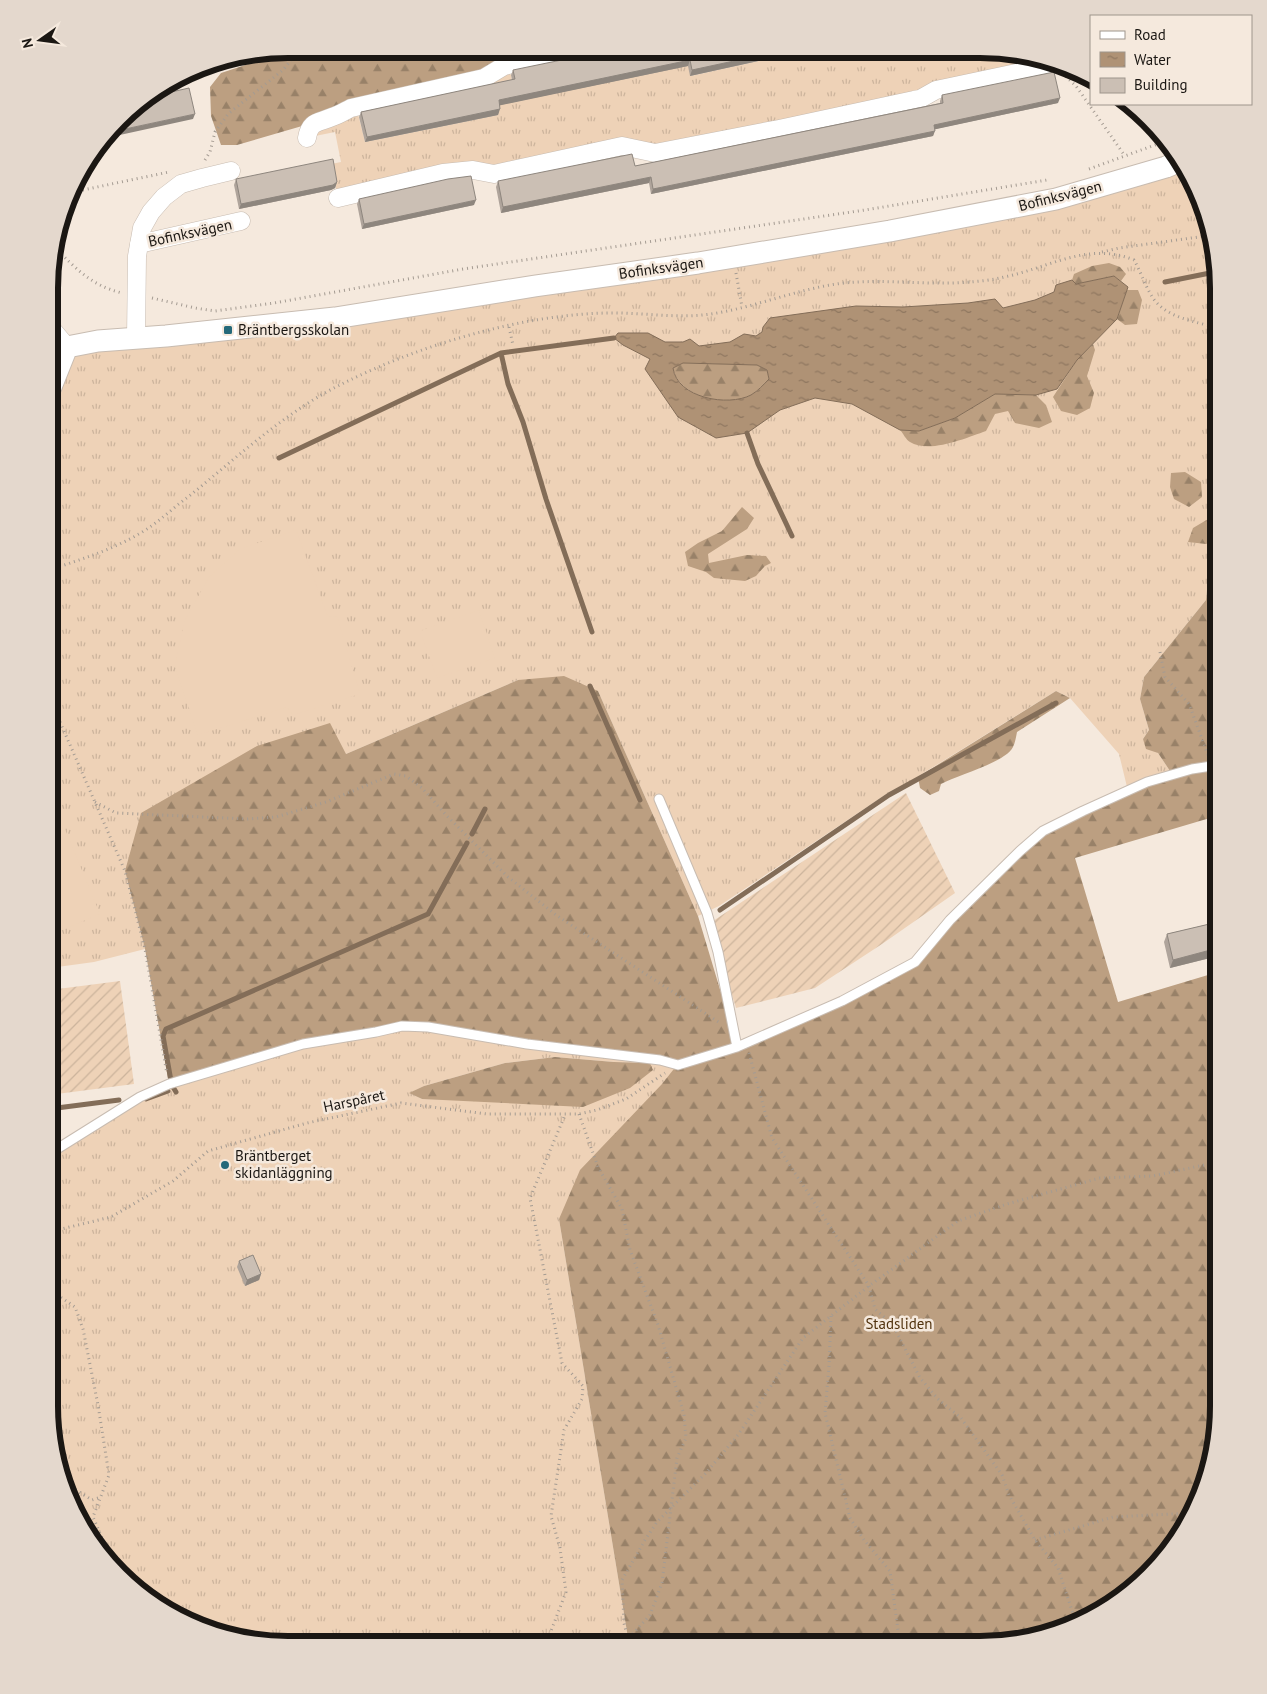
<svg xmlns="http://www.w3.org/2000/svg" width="1267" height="1694" font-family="'PT Sans',sans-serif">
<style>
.grass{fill:url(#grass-tufts);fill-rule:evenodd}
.forest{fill:url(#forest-firs)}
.park{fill:url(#park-crowns)}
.garden{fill:url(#garden-furrows)}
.pitch{fill:#eed2b7}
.water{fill:url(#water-ripples);stroke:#836d58;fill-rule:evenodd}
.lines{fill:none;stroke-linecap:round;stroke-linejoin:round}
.stream{stroke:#836d58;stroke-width:5}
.service-casing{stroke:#c8bcb1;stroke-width:11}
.minor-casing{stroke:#c8bcb1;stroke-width:19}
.tertiary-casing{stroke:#c8bcb1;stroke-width:23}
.path{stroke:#a49b92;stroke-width:3;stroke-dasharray:1 4;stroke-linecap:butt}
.service{stroke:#fff;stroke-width:9}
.minor{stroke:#fff;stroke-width:18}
.tertiary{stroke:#fff;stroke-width:21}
.wall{fill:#afa49b}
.shaded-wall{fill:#8e867e}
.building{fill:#cbbfb4;stroke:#8e867e}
.poi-dot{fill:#24697a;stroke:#f5e9dd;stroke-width:2}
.labels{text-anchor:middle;stroke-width:5;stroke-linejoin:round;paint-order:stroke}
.street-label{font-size:15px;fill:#1b1713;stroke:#f5e9dd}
.poi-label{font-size:15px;fill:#1b1713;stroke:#f5e9dd;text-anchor:start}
.park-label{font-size:15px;fill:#52330e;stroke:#f5e9dd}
.rim{fill:none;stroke:#1b1713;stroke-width:6}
</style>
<defs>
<pattern id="grass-tufts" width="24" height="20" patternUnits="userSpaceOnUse" patternTransform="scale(1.25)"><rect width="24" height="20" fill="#eed2b7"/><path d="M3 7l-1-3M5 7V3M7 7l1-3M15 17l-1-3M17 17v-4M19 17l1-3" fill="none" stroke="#ccb49c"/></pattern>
<pattern id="forest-firs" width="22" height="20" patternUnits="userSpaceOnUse" patternTransform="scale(1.25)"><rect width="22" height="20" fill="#bc9f81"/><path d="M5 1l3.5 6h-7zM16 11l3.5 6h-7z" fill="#988168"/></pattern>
<pattern id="park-crowns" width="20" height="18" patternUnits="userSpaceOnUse" patternTransform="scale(1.25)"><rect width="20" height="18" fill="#eed2b7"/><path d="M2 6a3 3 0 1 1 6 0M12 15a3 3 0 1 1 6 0" fill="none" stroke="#ccb49c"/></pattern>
<pattern id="garden-furrows" width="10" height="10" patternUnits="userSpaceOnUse" patternTransform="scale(1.25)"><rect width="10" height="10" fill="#eed2b7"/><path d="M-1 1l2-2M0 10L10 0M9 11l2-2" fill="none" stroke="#ccb49c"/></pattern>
<pattern id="water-ripples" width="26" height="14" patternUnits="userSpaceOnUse" patternTransform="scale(1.25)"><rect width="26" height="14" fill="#af9275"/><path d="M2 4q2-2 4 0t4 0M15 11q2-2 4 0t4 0" fill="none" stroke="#8e765f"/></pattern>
</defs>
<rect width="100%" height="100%" fill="#f5e9dd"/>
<path class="grass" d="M685,50l6,26 117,-26 203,1 31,12 -378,84 -324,44 -4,-2 -5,-25 10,-2 -6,-30 -25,5 3,-9 44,-18 8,32 133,-27 -7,-36 16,-8 4,4 5,26z
M1180,161l13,21 25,106v283l-10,8 -2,21 -62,77 -4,22 9,31 -6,9 15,14 14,21 -44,17 -9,-37 -49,-56 -14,-7 -147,91 -18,9 -172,115 -21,10 -100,-225 -80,-11 -172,74 -221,117 20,78 -51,13 -44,6 1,-581 16,-40 823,-116z
M402,1026l276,39 -119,154 70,425 -372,-1 -102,-38 -47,-41 -34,-52 -25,-106v-252l91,-57 163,-53zM555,1057l59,5 36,1 -228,36 -12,-6 14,-7 81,-23z"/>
<path class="forest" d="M288,49l291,1 -246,67 -96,28h-16l-10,-29 -1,-29 11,-14 49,-16z
M1109,263l11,4 6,7 -5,7 -7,-5 -38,8 -4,-4 2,-6 18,-8z
M1127,290h11l4,10 -5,24 -12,1 -8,-6z
M1093,344l2,6 -8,26 7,17 -4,15 -13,7 -16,-4 -8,-14 24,-37z
M683,363l74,2 10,5 2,9c-6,5 -11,12 -18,16 -24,13 -73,2 -78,-27z
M995,394l41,1 10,10 6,17 -13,6 -24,-5 -7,-12 -13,3 -9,17c-20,7 -57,23 -76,11 -4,-2 -7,-9 -10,-12l19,1 36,-13z
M1185,472l16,10 1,15 -13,10 -15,-8 -4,-12 1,-14z
M742,507l12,11 -7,11 -39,25 1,9 38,-8 19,1 5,7 -6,3 -9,10 -11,5 -31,-3 -8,-6 -18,-6 -3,-14 13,-9 24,-12z
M1218,514v25l-12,5 -18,-2 5,-14 22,-13z
M1218,571v273l-8,-26 -135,40 43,144 100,-30v450l-13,61 -27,56 -41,47 -52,34 -106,25 -350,-1 -70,-425 21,-49 82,-86 15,-19 -249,-38 -125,17 -134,40 -24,-135 -20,-78 16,-58 116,-67 73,-23 16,31 172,-74 46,-4 34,15 100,225 39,130 178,-84 128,-131 129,-57 -14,-21 -12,-4 -3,-10 6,-9 -9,-31 4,-22 62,-77 2,-21z
M1056,691l14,7 -53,34c-1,5 -2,11 -4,15 -7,15 -55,28 -72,37l-2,7 -9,4 -10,-7 -2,-11z
M555,1057l59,5 36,1 3,7 -23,18 -47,19 -161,-8 -13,-6 15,-7 81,-23z"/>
<path class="park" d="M286,49c-14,7 -42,24 -55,9z"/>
<path class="garden" d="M906,793l49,100 -73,51 -67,44 -79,20 -26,-85z
M120,981l14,103 -85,11 1,-105z"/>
<path class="pitch" d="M296,530l32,87 9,-1 23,78 -67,21 -6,-8 -89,28 -23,-69 9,-44 25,-45 31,-28z
M479,610l16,48 -58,20 -17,-47z
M50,793l50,121 -50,21z"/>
<path class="water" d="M1114,276l14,11 -11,32 -40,41 -20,29 -21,6 -41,-1 -40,24 -36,13 -19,-1 -48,-26 -37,-6 -35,12 -33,23 -31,5 -38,-21 -33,-48 5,-10 -27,-14 -9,-7 4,-5h30l17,9h18l7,-3 9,7 31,-4 14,-8 12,2 6,-4 1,-5 7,-9 86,-12 47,1 65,-4 27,-4 8,9 32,-8 19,-8 2,-7 16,-5 4,4zM683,363l74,2 10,5 2,9c-5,5 -11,12 -18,16 -23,12 -74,3 -78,-27z"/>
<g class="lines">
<path class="stream" d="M1165,282l50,-10
M501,353l7,31 15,38 23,77 46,133
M747,433l11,31 34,72
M279,458l222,-105 113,-15
M590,686l50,114
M472,834l13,-25
M720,910l169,-115 167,-92
M171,1081l-8,-45 3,-7 262,-115 39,-71
M173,1087l3,5
M146,1099l22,-8
M49,1109l70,-9"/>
<defs>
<path id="service" d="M659,799l48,114 11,39 19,95
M49,1154l91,-57 29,-13 134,-40 73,-12 26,-6 26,1 99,17 133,16 18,5 59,-18 105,-46 73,-39 35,-42 70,-69 23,-20 40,-20 64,-29 45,-13 26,-4"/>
<path id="minor" d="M307,138c3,-18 12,-15 25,-21 7,-2 13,-6 19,-9l133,-30 20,-12 75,-16
M338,198l105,-25 30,-3 21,4 128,-28 33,7 124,-24 135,-29 6,-1 16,-9 114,-24
M139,244l102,-23
M51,328l16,19
M136,338l1,-82 5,-28 9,-16 13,-15 17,-13 21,-6 29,-7"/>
<path id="tertiary" d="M51,387l16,-40 31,-6 68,-5 169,-18 200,-32 163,-23 192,-32 166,-32 110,-32 14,-6"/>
</defs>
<use href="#service" class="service-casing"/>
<use href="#minor" class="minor-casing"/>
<use href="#tertiary" class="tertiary-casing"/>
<path class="path" d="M291,60l48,-11
M1062,73l14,13 49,70
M205,160l5,-8 5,-20 13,-18 55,-44 8,-10 2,-11
M1089,169l77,-28
M73,192l96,-20
M54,247c23,22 36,38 68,46
M1102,252l17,-4 87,-12
M736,273l6,34
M152,298l43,10 20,3 59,-8 189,-34 402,-59 182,-30
M509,327l4,18
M50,570c34,-12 66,-21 97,-41 14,-9 27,-22 41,-32 51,-41 100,-88 160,-116 76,-37 173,-66 258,-68 35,-1 70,6 105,1 40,-6 79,-22 119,-29 46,-8 93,1 140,-3 11,-1 23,-2 34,-5 45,-9 84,-36 130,-17 7,12 11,26 19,38 13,20 44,24 65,30
M1160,652l5,25 24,27 19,51
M50,699l75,172 20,78 22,125
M95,802l21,11 131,6 29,-2 50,-15 68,-28 12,2 16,12 24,27 62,62 48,38 164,108
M749,1053l23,85 97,148 6,23 18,16 27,53 18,21 23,19 41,57 7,20 26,45 23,28 18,55
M579,1114l19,53 24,42 8,41 28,75 26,90 2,23 -9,20 -15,125 -12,32 -22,24
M49,1232l62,-15 62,-36 35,-30 99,-28 94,-20 86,11h92l18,-4 29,-11 39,-26
M49,1282l7,12 19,13 8,22 15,76 11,70 -16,42 12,28 35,38 29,27
M831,1316l-2,50 -4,47 25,105 14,22 26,31 10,74
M69,1494l4,-6 19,12 9,-3
M1035,1540l78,-23 78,-4
M546,1644l20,-52 -6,-44 -9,-32 13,-86 18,-31 1,-13 -21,-23 -32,-165 35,-83
M629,1644l-5,-21 -2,-43 23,-40 12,-18 49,-49 32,-38 65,-97 66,-52 89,-65 49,-17 93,-26 53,-2 65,-14"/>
<use href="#service" class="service"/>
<use href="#minor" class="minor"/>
<use href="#tertiary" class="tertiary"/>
</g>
<path class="wall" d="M808,50l-118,26 -2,-10 -188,39 -2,10 -133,27 -6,-25 2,-5 151,-32 -1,-5 2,-5z
M863,50l39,1 -37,7z
M942,95l116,8 -123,26 -2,7 -282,58 -2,-11 -148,30 -5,-26 2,-6 137,-15 305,-63v-2z
M236,179l101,3 -2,6 -4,2 -92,19 -5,-24z
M359,199l115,6 -112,24 -5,-25z
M1218,922v34l-48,12 -6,-26 3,-8z
M239,1261l22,13 -2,6 -14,6 -8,-19z"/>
<path class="shaded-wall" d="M785,50h23l-118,26 2,-6z
M879,50l23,1 -37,7 2,-5z
M690,60l-2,6 -191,40 2,-6z
M1060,98l-2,5 -126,27 2,-5z
M500,109l-2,6 -133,27 2,-5z
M195,114l-2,5 -87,19 5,-6z
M935,131l-2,5 -282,58 2,-5z
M651,177l-2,6 -148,30 2,-6z
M337,182l-2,6 -4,2 -92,19 2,-5z
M476,200l-2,5 -112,24 2,-5z
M1218,948v8l-48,12 3,-8z
M261,1274l-2,6 -14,6 2,-6z"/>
<path class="building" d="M610,50h175l-93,20 -2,-10 -191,40 1,9 -133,28 -6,-25 154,-33 -2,-9z
M866,50h13l-12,3z
M1054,72l6,26 -126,27 1,6 -282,58 -2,-12 -148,30 -5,-26 134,-27 3,12 308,-63 -1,-8z
M189,88l6,26 -84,18 19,-24 19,-11z
M333,159l4,23 -4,3 -92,19 -5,-25z
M471,176l5,24 -112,24 -5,-25 89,-20z
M1218,922v26l-45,12 -6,-26z
M253,1255l8,19 -14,6 -8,-19z"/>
<g class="poi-dot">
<rect x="223" y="325" width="10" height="10" rx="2.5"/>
<circle cx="225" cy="1165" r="5"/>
</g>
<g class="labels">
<g class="street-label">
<text transform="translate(1060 196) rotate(-14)" y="5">Bofinksvägen</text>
<text transform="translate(190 233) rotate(-12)" y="5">Bofinksvägen</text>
<text transform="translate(661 268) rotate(-8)" y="5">Bofinksvägen</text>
<text transform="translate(354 1101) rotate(-12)" y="5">Harspåret</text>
</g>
<g class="poi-label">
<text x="238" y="335">Bräntbergsskolan</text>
<text x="235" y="1161">Bräntberget<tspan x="235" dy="17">skidanläggning</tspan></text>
</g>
<g class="park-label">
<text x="899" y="1329">Stadsliden</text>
</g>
</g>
<path d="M0 0H1267V1694H0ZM288 58H980A230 230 0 0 1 1210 288V1406A230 230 0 0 1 980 1636H288A230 230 0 0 1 58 1406V288A230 230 0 0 1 288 58Z" fill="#e4d8cd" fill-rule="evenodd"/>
<path class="rim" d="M288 58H980A230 230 0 0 1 1210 288V1406A230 230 0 0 1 980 1636H288A230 230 0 0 1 58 1406V288A230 230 0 0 1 288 58Z"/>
<rect x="1090" y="15" width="162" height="90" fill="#f5e9dd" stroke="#9e958c"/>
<rect x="1100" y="31" width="25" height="8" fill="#ffffff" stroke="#9e958c"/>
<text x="1134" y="40" font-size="15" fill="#1b1713">Road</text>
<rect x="1100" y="52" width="25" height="15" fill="url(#water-ripples)" stroke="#9e958c"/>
<text x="1134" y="65" font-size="15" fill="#1b1713">Water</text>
<rect x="1100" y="78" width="25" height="15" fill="#cbbfb4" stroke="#9e958c"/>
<text x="1134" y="90" font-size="15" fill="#1b1713">Building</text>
<g transform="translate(40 40) rotate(256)" stroke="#f5e9dd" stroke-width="4" paint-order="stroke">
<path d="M0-4L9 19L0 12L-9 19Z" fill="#1b1713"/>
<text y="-8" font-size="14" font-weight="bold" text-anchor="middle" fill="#1b1713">N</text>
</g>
</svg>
